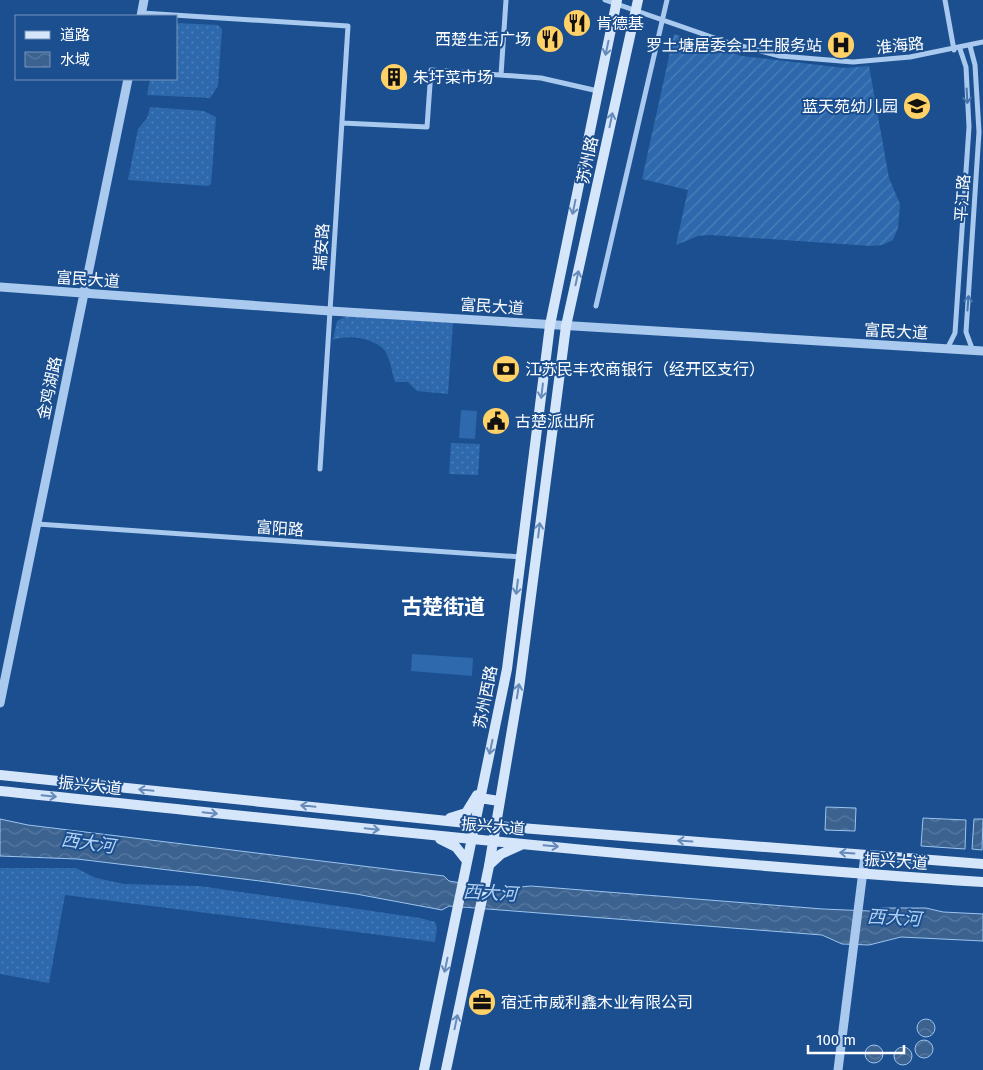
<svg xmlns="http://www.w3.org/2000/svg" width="983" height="1070" font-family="'Fira Sans','Noto Sans SC',sans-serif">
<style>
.grass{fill:url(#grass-dots)}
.park{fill:#2e69ad}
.garden{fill:url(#garden-furrows)}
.water{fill:url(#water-waves);stroke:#9cc4f0}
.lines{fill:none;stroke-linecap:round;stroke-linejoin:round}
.minor{stroke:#a9c9ee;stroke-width:5}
.tertiary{stroke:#a9c9ee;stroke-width:9}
.secondary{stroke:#d6e6fa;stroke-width:10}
.oneway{stroke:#668bba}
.oneway2{stroke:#4674ac}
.labels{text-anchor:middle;stroke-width:4;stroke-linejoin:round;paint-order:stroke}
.poi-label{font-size:16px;fill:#fff;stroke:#1b4f8f;text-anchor:start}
.street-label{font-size:16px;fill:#fff;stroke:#1b4f8f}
.water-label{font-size:18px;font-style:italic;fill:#b5d3f5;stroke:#1b4f8f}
.district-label{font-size:21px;font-weight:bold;fill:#fff;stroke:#1b4f8f}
</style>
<defs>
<pattern id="grass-dots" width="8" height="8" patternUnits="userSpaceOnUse" patternTransform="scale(1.25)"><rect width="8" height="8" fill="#2e69ad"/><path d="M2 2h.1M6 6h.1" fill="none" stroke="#4d80b9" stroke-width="1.8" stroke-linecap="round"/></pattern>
<pattern id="garden-furrows" width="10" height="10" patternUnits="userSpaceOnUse" patternTransform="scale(1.25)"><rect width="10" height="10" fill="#2e69ad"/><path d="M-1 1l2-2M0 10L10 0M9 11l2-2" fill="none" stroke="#4d80b9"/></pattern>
<pattern id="water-waves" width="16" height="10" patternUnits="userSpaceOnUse" patternTransform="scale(1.25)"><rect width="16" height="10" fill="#3c6290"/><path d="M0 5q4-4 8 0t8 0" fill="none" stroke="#597aa1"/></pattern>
</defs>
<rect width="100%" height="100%" fill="#1b4f8f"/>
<path class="grass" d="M176,23l42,2 4,4 -4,57 -8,12 -63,-3 3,-16h26z
M150,107l54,4 12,6 -5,67 -3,2 -80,-6 10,-51 9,-11z
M348,315l105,8 -5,71 -31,-3 -9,-9h-13c-3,-9 -5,-24 -10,-31 -10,-13 -37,-17 -52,-11l4,-19z
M451,443l29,1 -2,31 -29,-1z
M0,868h76l20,10 28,6 76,2 220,32 15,4 2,6 -2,14 -370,-47 -16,88 -49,-9z"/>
<path class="park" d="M461,410l16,1 -2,28 -16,-1z
M412,654l61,4 -1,18 -61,-5z"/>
<path class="garden" d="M674,34l68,22 102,12 25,-2 20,112 11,26 -2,24 -5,12 -11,5 -11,1 -161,-11 -12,1 -22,9 12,-55 -46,-11z"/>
<path class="water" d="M826,807l30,1 -1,23 -30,-1z
M923,818l43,2 -1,29 -44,-3z
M0,819l28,6 416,51 5,5 50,8 32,-3 292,23 46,2 13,-3h44l17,4 40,2v27l-82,-4 -32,8 -27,-1 -20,-9 -373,-29 -7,4 -86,-16 -96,-13 -183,-22 -77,-3z
M974,819h9l-1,31 -10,-1z
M917 1028a9 9 0 1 1 18 0a9 9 0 1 1-18 0Z
M915 1049a9 9 0 1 1 18 0a9 9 0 1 1-18 0Z
M865 1054a9 9 0 1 1 18 0a9 9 0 1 1-18 0Z
M894 1056a9 9 0 1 1 18 0a9 9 0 1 1-18 0Z"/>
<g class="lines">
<path class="minor" d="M605,0l121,42 54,14 73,6 57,-5 73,-15
M945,0l9,50
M142,13l206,13 -28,443
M970,46l5,19 4,67 -13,200 7,19
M501,75l5,-75
M342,123l85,4 4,-57 110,8 57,13
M596,306l71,-306
M947,349l8,-16 14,-206 -3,-60 -6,-18
M37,524l484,33"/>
<path class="tertiary" d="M141,16l3,-16
M0,287l330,24 653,40
M0,703l128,-624
M838,1070l27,-215"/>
<path class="secondary" d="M0,775l496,51 487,38
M0,791c327,33 655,70 983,91
M480,798l19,3
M450,818l16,-5 11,-18
M440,839l16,8 11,14
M489,865l12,-11 20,-9
M424,1070l83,-401 43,-344 67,-325
M446,1070l43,-204 30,-178 47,-362 72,-326"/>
</g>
<defs><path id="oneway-shaft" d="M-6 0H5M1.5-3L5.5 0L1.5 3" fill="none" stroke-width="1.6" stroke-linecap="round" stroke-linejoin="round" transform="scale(1.25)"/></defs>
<g class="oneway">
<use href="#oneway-shaft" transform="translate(607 48) rotate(102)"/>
<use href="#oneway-shaft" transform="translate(611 120) rotate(-78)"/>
<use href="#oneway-shaft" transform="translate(574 207) rotate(102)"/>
<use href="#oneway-shaft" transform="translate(577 278) rotate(-78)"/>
<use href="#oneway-shaft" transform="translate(542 391) rotate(97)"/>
<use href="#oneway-shaft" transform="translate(539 530) rotate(-83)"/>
<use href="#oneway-shaft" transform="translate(517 587) rotate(97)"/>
<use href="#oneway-shaft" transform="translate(518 691) rotate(-81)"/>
<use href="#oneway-shaft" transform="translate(491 747) rotate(102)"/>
<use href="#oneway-shaft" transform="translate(146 790) rotate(-174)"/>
<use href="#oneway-shaft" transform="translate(49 796) rotate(6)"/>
<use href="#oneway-shaft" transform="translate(308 806) rotate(-174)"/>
<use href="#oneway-shaft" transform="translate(210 813) rotate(6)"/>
<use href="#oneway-shaft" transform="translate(372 829) rotate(6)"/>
<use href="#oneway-shaft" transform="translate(685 841) rotate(-176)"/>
<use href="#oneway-shaft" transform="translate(551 846) rotate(5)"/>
<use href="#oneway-shaft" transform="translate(847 853) rotate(-176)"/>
<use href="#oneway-shaft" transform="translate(446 965) rotate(102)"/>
<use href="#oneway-shaft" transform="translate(456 1022) rotate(-78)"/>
</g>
<g class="oneway2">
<use href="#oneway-shaft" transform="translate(967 96) rotate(87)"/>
<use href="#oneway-shaft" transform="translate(968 303) rotate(-86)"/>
</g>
<defs>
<symbol id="restaurant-disc" viewBox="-11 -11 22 22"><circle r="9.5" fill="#ffd166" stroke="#1b4f8f"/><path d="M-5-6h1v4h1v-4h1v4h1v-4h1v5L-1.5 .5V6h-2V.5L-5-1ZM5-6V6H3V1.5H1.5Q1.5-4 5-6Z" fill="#111"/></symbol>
<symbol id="hospital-disc" viewBox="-11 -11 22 22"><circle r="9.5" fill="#ffd166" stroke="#1b4f8f"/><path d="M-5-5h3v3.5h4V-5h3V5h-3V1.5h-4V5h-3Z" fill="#111"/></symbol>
<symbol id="building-disc" viewBox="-11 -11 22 22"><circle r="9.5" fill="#ffd166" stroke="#1b4f8f"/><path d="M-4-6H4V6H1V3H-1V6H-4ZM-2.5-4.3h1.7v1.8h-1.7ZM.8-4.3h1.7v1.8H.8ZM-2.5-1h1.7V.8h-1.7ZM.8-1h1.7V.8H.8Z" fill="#111"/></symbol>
<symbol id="school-disc" viewBox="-11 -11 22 22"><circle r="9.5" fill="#ffd166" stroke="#1b4f8f"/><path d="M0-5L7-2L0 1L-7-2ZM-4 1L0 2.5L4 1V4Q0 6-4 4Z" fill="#111"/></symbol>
<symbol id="bank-disc" viewBox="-11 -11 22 22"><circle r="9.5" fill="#ffd166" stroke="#1b4f8f"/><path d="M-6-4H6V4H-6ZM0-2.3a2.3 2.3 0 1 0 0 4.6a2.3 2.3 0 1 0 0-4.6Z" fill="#111"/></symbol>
<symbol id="civic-disc" viewBox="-11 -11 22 22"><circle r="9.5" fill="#ffd166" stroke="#1b4f8f"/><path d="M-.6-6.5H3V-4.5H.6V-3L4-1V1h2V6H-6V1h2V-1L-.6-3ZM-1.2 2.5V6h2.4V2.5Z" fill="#111"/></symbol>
<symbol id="office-disc" viewBox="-11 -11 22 22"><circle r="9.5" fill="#ffd166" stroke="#1b4f8f"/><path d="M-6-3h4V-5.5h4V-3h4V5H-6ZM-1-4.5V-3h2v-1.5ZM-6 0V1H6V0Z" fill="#111"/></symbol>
</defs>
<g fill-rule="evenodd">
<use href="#restaurant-disc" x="561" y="7" width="32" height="32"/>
<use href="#restaurant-disc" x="534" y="23" width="32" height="32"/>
<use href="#hospital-disc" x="825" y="29" width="32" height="32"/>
<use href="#building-disc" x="378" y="61" width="32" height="32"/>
<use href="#school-disc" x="901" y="90" width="32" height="32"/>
<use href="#bank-disc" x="490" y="353" width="32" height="32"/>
<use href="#civic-disc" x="480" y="405" width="32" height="32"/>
<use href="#office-disc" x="466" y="986" width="32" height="32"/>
</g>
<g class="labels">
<g class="poi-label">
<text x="596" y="29">肯德基</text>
<text x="531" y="45" text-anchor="end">西楚生活广场</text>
<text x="822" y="51" text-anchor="end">罗土塘居委会卫生服务站</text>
<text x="413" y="83">朱圩菜市场</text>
<text x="898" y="112" text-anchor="end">蓝天苑幼儿园</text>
<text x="525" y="375">江苏民丰农商银行（经开区支行）</text>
<text x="515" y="427">古楚派出所</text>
<text x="501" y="1008">宿迁市威利鑫木业有限公司</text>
</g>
<g class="street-label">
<text transform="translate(900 45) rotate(-6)" y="6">淮海路</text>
<text transform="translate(587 160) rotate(-78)" y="6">苏州路</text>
<text transform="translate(962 198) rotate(-86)" y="6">平江路</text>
<text transform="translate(321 247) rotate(-86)" y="6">瑞安路</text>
<text transform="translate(88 279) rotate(4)" y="6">富民大道</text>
<text transform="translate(492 306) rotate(4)" y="6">富民大道</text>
<text transform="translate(896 331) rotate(3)" y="6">富民大道</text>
<text transform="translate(49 388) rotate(-78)" y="6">金鸡湖路</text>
<text transform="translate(280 528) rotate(4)" y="6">富阳路</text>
<text transform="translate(485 697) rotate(-79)" y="6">苏州西路</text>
<text transform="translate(90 785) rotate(6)" y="6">振兴大道</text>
<text transform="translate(493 826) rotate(5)" y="6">振兴大道</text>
<text transform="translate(896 861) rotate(4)" y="6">振兴大道</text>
</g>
<g class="water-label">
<text transform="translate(88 843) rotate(8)" y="6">西大河</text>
<text transform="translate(490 893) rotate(3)" y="6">西大河</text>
<text transform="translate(894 918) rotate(3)" y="6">西大河</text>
</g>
<g class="district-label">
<text x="443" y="614">古楚街道</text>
</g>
</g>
<rect x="15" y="15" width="162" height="65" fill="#1b4f8f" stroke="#7695bc"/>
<rect x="25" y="31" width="25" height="8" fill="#d6e6fa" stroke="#7695bc"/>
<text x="60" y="40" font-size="15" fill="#ffffff">道路</text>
<rect x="25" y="52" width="25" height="15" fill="url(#water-waves)" stroke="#7695bc"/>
<text x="60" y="65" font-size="15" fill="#ffffff">水域</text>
<path d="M808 1045v8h96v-8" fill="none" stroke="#ffffff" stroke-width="2.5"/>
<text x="816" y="1045" font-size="15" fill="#ffffff" stroke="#1b4f8f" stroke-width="4" paint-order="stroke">100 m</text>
</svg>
